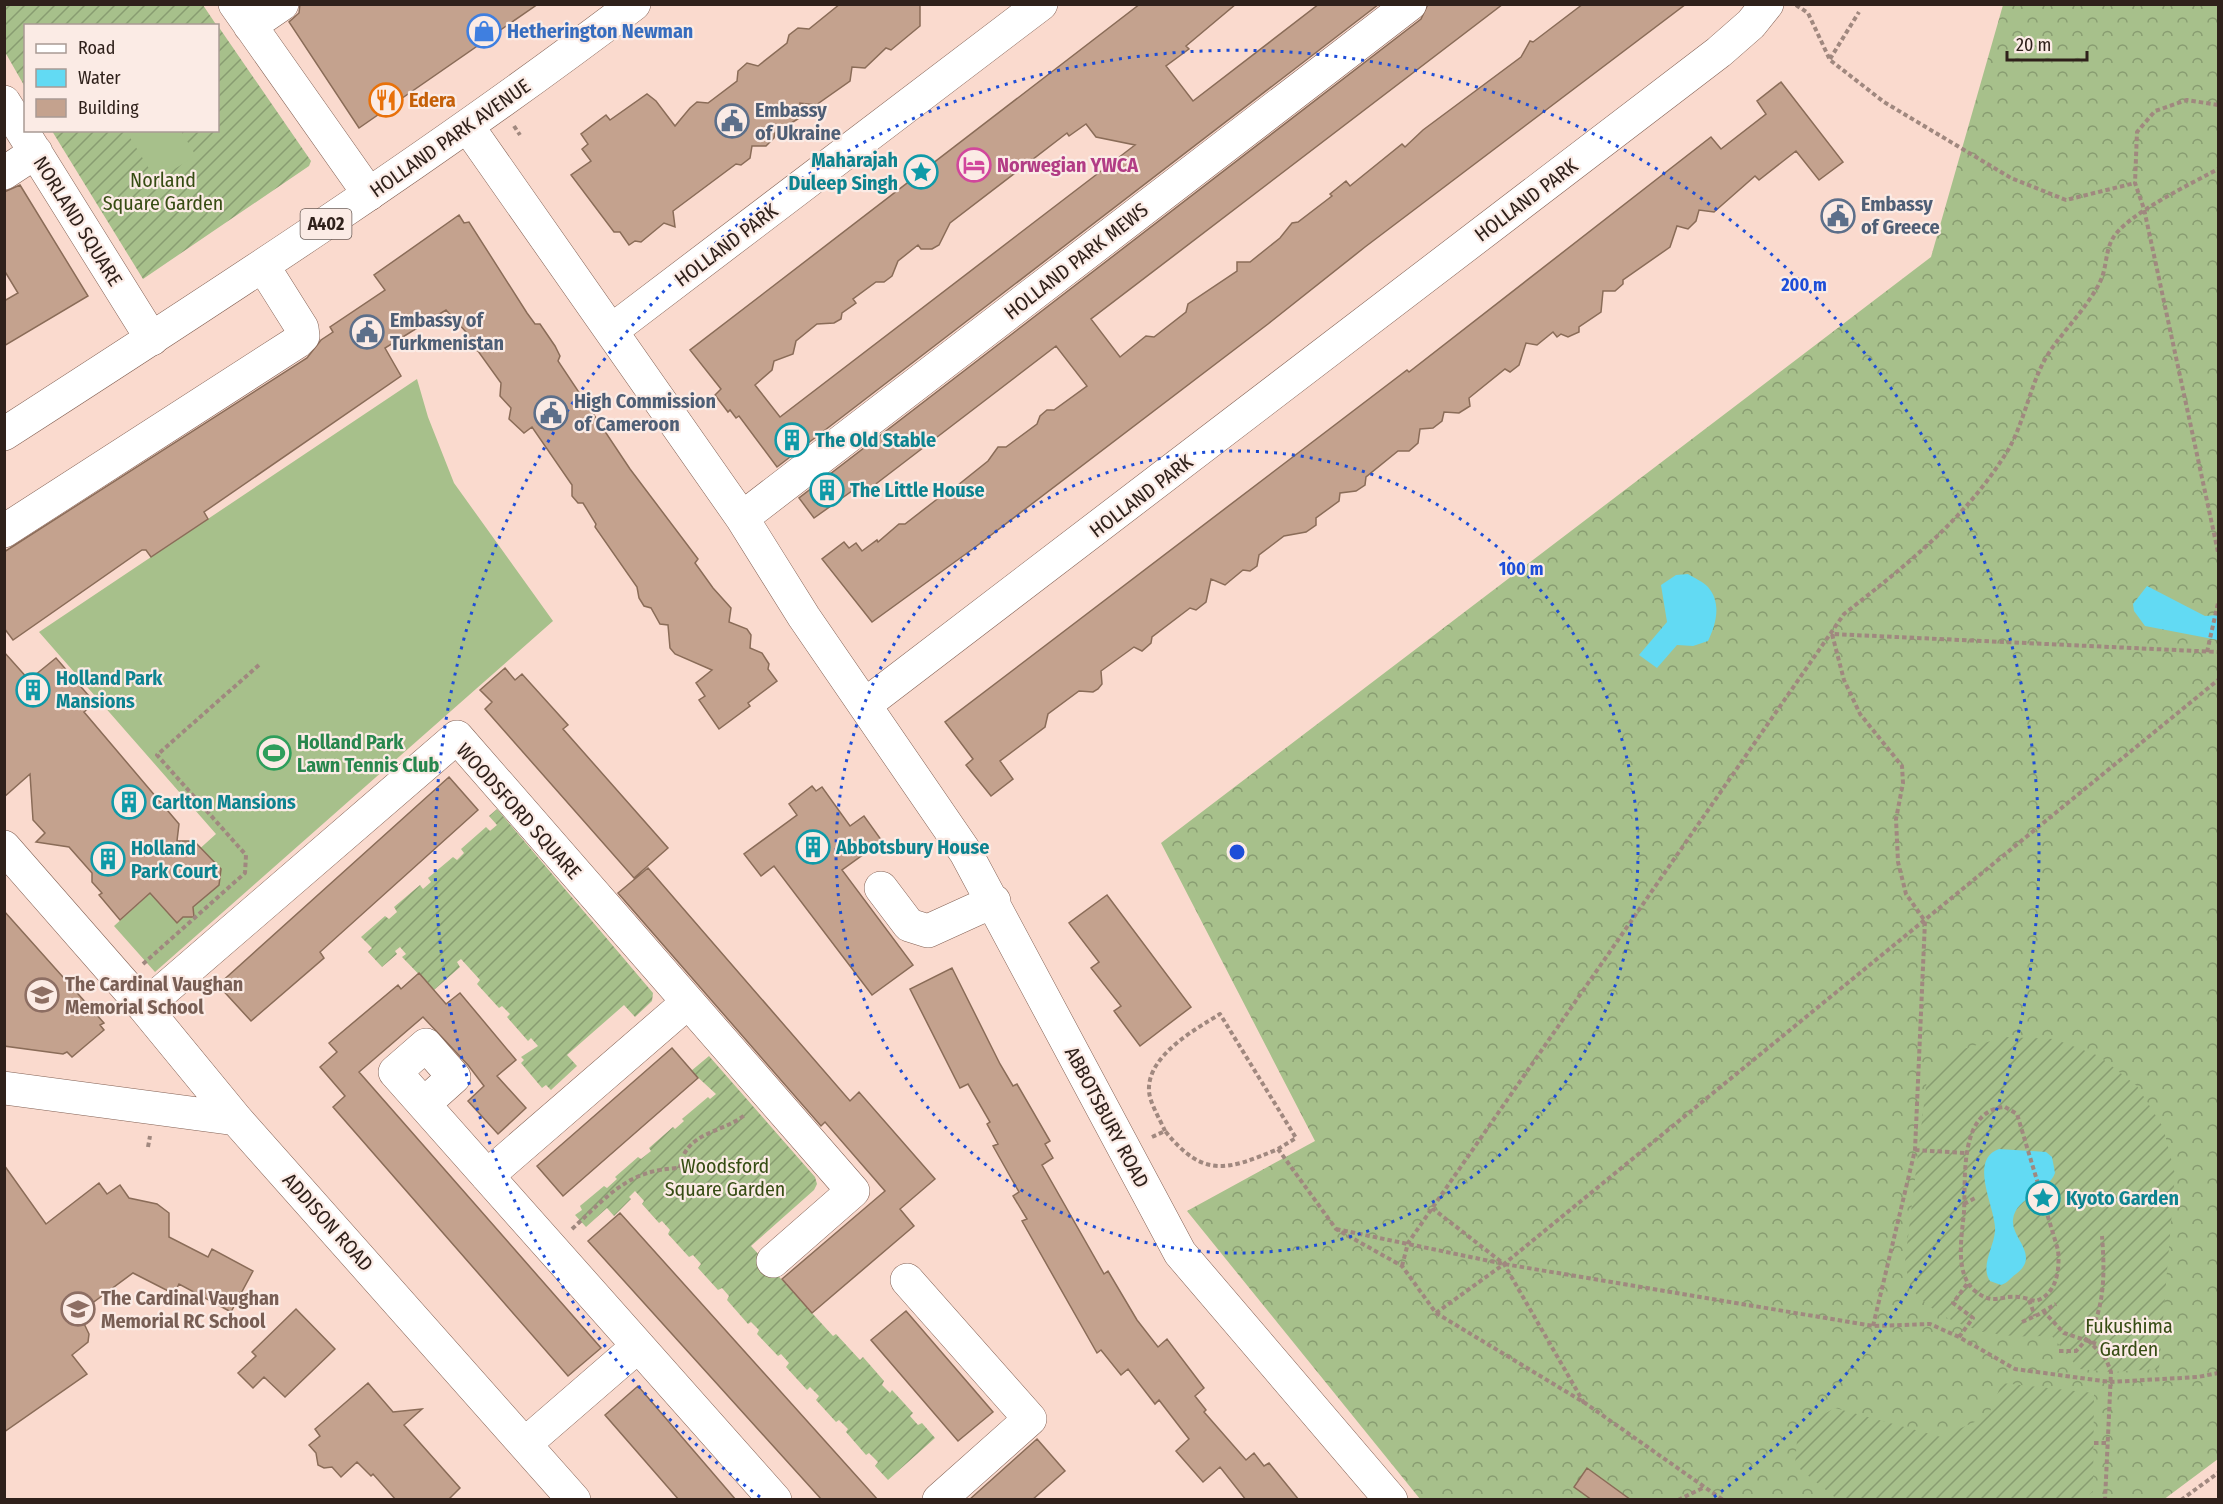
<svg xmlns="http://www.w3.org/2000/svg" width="2223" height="1504" font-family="'Fira Sans Condensed',sans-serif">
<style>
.forest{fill:url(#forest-crowns)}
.garden{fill:url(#garden-furrows)}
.pitch{fill:#a7c08b}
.water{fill:#62daf3}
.building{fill:#c4a28e;stroke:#8a6c58;stroke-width:1.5;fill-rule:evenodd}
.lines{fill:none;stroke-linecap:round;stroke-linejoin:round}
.minor-casing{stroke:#836154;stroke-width:34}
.major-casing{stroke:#836154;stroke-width:34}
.path{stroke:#a0887f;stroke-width:4;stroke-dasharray:4.5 3;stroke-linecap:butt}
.minor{stroke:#fff;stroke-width:33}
.major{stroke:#fff;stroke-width:33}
.ring{fill:none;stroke:#1d4ed8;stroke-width:3;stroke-dasharray:3 6}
.labels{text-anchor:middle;stroke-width:4.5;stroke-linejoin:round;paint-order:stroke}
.shield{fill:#fbebe5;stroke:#6c5e58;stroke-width:1.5}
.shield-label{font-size:18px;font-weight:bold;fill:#2f211b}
.shop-label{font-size:20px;font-weight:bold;fill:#366cbe;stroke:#fbebe5;text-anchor:start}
.food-label{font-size:20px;font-weight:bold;fill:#c56008;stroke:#fbebe5;text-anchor:start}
.service-label{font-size:20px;font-weight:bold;fill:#4e5e75;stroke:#fbebe5;text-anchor:start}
.street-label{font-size:20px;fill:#2f211b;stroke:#fbebe5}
.culture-label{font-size:20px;font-weight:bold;fill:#0d838f;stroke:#fbebe5;text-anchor:start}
.hotel-label{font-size:20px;font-weight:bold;fill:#b23c85;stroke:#fbebe5;text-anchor:start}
.park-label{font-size:20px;fill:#364c13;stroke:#fbebe5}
.leisure-label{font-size:20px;font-weight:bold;fill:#27864d;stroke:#fbebe5;text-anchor:start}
.education-label{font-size:20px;font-weight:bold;fill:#785e54;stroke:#fbebe5;text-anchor:start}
.centre{fill:#1d4ed8;stroke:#fbebe5;stroke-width:3}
.ring-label{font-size:18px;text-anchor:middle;font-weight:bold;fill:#1d4ed8;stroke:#fbebe5;stroke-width:4.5;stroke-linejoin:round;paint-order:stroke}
</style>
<defs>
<pattern id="forest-crowns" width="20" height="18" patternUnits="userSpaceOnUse" patternTransform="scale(1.5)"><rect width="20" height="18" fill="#a7c08b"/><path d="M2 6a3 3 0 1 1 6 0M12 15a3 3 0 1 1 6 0" fill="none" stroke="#889c71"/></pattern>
<pattern id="garden-furrows" width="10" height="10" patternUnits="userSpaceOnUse" patternTransform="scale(1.5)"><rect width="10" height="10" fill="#a7c08b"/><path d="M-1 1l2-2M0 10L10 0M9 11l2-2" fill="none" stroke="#889c71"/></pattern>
</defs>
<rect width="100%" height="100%" fill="#fadace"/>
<path class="forest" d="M2003,5h215v1454l-55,41 -743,-1 -233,-288 128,-70 -154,-298 770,-586z"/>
<path class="garden" d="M5,4l198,1 14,21h-191l-1,61 -20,-35z
M218,26l93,135 -2,5 -166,113 -91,-148 166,-1z
M497,809l156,184 -1,8 -17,16 -11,-12 -57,50 10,11 -26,24 -5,-5 -4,3 -21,-25 3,-3 -3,-3 17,-11 -7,-8 -3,3 -21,-24 3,-3 -8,-8 -3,2 -22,-24 3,-4 -19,-21 -4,3 3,5 -26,23 -32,-33 4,-3 -6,-7 -5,4 2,3 -15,13 -14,-15 4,-4 -11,-11 24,-21 4,3 8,-7 -3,-5 26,-22 3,4 8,-7 -3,-4 25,-21 4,3 7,-7 -3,-4 25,-22 4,4 7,-6 -8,-9z
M2005,1037l49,2 45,17 38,30 26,41 12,47 -16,195 -48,3 -32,-3 -28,-34c-47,6 -108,-6 -139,-46 -4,-7 -5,-19 -7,-27l22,-183 32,-29z
M709,1056l106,121 2,7 -3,6 -63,56 82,90 3,-2 24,26 3,-3 21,24 -2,4 8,8 2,-3 21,23 -3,3 8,9 4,-2 13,15 -47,42 -13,-14 3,-4 -9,-9 -3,2 -20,-23 2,-3 -9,-9 -3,2 -20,-22 3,-4 -9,-9 -3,3 -21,-23 3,-4 -8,-9 -3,2 -21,-22 2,-4 -8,-8 -3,2 -21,-24 2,-4 -7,-8 -4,2 -20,-22 3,-4 -8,-9 -4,2 -21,-23 2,-4 -8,-9 -3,2 -17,-19 2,-3 -9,-10 -6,6 2,2 -17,17 -7,-8 -21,19 -11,-12 7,-5 -2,-4 24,-20 3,2 10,-9 -2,-2 23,-20 3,2 10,-8 -2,-3 24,-21 2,2 9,-8 -2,-2 26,-22 2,2 6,-5 -25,-23z
M2002,1383l92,10 -1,99 -13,8 -243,-1 -42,-34 3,-37 37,-20 106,29 47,-21z"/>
<path class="pitch" d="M126,131h55l15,25 -40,24z
M417,379l11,38 26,66 99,138 -398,351 -41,-46 102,-92 -177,-202z"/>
<path class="water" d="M1688,574c6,4 16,8 20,13 14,16 8,38 0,54l-15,5 -16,-1 -20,23 -18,-13 28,-33 -6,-37 15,-10z
M2147,586l58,30 13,-1v25l-73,-14 -11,-15 -1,-7z
M1999,1149l47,3 6,5 3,16c-7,20 -40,24 -42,47 -2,19 28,35 3,54 -6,4 -8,9 -15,11l-11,-4c-10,-15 4,-34 5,-50 2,-21 -28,-71 4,-82z"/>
<path class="building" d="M300,4h238l-179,124 -70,-106 10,-9z
M840,4h80v22l-29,24 -5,-2 -21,20 -13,-1 -2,14 -34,24 -16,-2 1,14 -26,16 -1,5 -8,8h-14l-2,12 -9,7 -5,-1 -63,47 2,16 -11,-4 -23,19 -6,-1 -6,4 -9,-13h-6l-43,-57 20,-14 -9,-12 6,-5 -7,-10 25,-19 4,5 37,-26 9,7 19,25 15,-18 7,-6 11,1 29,-22 1,-10 9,-8 11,3 29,-23 2,-8 9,-7 11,1z
M1140,4h96l-50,42 3,3 -23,17 27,35 126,-97h60l-602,463 -38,-51 -3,2 -6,-8 -2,2 -13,-17 6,-6 -31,-39zM1086,124l10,13 39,8 -355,272 -25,-32 17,-15 2,-9 19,-7 3,-13 21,-17 17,-1 7,-4 1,-6 14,-10 -3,-4 23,-17h8l8,-6 6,-15 20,-16 3,4h11l7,-4 11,-22 117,-90 2,3z
M1428,4h75l-412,315 29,38 26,-21 8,1 32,-25 2,-8 49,-33v-9h13l30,-24 12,-15 6,-1 34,-26 -2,-2 16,-13 4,5 52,-42 3,3 18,-17 98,-73 9,-16 3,1 50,-38h103l-321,243 -97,77 -294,224 -102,74 -50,-63 22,-17 5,6 7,-5 6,8 15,-11 1,2 21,-18h6l31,-24 10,-11h7l35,-28 10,-14h8l31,-23 3,-8 7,-6h7l33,-24 -31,-40 -192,147 -5,-7 -45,32 -15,-20 622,-479z
M1781,82l62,80 -24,18 -23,-29 -37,29 -4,-4 -41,36 -15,-2 -3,11 -8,8 -11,-3 -7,21 -47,33v4l-8,7h-12l-2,21 -22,15v5l-11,5 -7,-3 -4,3 -4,-5 -16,13 -11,-2 -7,22 -9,7 -5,-3 -36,29 1,8 -11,7 -15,-1 -2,9 -9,7 -13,1 -2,14 -9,8h-11l-32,26 -1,8 -9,6 -16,2 -1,8 -23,17v7l-10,7 -22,4 -25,19 -2,11 -7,5 -7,-1 -18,15 -14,-6 -5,23 -10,8 -6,-2 -38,29 -1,6 -9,8 -8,-4 -33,24 1,13 -4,5 -5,3 -14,-1 -31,23 -3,13 -45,34 13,18 -22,17 -25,-31 7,-6 -28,-37 462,-352 2,2 302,-235 10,12 45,-35 -9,-13z
M20,185l68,111 -84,50v-45l14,-8 -14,-23v-78z
M459,215l5,8 5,-1 58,91 8,11h5l15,22 5,10 -2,5 72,108 68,90 -3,4 18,25 18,20 -2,14 18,7 4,6 -1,13 12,5 7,11 -1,5 9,12 -29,22 2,3 -31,23 -20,-29 6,-4 -9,-13 16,-13 -37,-16 -5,-6 -2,-23 -8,-1 -9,-16 -7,-2 -5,-8 -2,-11 -42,-60 1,-3 -13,-21h-5l-6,-7v-11l-40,-58 -8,6 -15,-14 2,-11 -11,-12 1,-13 -23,-32 -7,-3 -5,-6v-10l-20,-22 -61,38 16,28 -197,136 4,7 -57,38 -5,-7h-4l-129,90 -9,-12v-76l303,-194 14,-18 12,-8 -3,-5 55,-37 -11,-15z
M4,652l25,28 27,-22 39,45 -11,9 95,112 -2,17h17l27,28 -2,16 -26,22 1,10h-11l-6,6 -27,-30 -30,27 -21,-25 3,-2 -10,-11v-9l-23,-26 -33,-5 9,-9 -12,-13 -3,-46 -26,23z
M505,668l10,12 7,-6 46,51 -5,4 105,119 -34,30 -149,-169 7,-7 -12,-12z
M449,777l29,33 -158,142 4,6 -73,63 -33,-36z
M812,786l4,5 6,-4 28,39 14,-10 18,25 -40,29 71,95 -41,30 -98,-129 -13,10 -17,-22 53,-39 -8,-11z
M648,868l202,233 9,-9 76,87 -35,30 14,17 -102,87 -30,-34 103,-88 -60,-69 -4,4 -203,-233z
M1107,895l84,112 -51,39 -26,-35 7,-5 -30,-38 8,-6 -30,-39z
M4,911l100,112 -4,2 4,5 -32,27 -5,-5 -4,2 -59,-8z
M952,968l48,96 13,22 4,-2 33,57 -5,3 8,14 -11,7 62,109 4,-3 29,49 21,27 9,-8 37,49 -9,8 11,14 -2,2 42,48 8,-7 10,13 5,-3 30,37h-53l-26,-33 -17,15 -27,-31 13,-12 -30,-39 -4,4 -27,-35 -7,6 -20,-25 -4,3 -75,-132 5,-2 -14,-23 6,-4 -26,-46 5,-2 -11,-20 3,-2 -22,-38 -8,4 -50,-99z
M419,973l27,31 14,-11 56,67 -19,16 29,32 -28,26 -30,-33 16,-15 -16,-21 -45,-48 -64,55 242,276 -33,28 -235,-269 12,-11 -25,-29 17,-15 -8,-9 69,-58 3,4z
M672,1048l26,30 -135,118 -26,-30z
M4,1165l42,59 53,-41 8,11 13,-9 9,13 28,6 12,9v24l39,20 4,-8 41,22 -22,41 -52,-28 -5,10 -41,-21 -54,40 10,21 -1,8 -16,13 15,19 -83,58z
M620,1213l258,287h-56l-234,-259z
M296,1309l39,40 -50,48 -21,-20 -11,11 -15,-15 18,-17 -4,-4z
M906,1311l87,101 -35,29 -87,-101z
M368,1383l25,29 29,-3 -18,16 56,63 -12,12h-52l-23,-26 -2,2 -14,-14 -16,15 -9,-10 -8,1 -6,-3 -2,-12 -7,-8 11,-9 -5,-7z
M638,1386l98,114h-57l-74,-85z
M1037,1439l28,32 -33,29h-63z
M1587,1468l44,32h-39l-18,-13z"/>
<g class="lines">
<defs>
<path id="minor" d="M235,4l134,190
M250,26l32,-22
M4,102l148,237
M468,127l274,391 62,99 162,236 214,400 211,247
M4,173l32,-21
M611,331l430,-327
M742,518l668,-514
M4,531l293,-189 6,-6 -1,-8 -39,-62
M866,704l853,-652 32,-28 16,-20
M4,847l140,160 92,112 338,381
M881,888l28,37 19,6 66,-30
M144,1007l313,-270 396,454 -80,70
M4,1088l232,31
M424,1104l30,-27 -28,-32 -31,27 380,428
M487,1176l200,-173
M907,1280l123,139 -91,81
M525,1444l112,-97"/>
<path id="major" d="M4,434c214,-138 427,-276 630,-430"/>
</defs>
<use href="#minor" class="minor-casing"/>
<use href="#major" class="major-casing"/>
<path class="path" d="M1796,5l12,8 22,47 54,42 127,76 55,22 69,-17
M1830,59l29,-47
M2218,105l-31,-5 -32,11 -18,21 -2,51 9,26 74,343
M514,126l6,9
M2207,652l11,-49
M143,964l102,-91 1,-18 -89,-100 102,-90
M2005,1107l12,7 41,136c2,19 -1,44 -22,51 -6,-1 -12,-4 -18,-4 -18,-2 -24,9 -43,-6 -21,-17 -13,-56 -11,-79 2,-32 -6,-102 41,-105z
M1165,1131c-5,-12 -15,-27 -16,-40 -2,-35 45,-61 71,-77l76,124 -18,11
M1152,1137l13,-6c38,47 61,40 113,18l58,80 66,37 34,47 149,90 138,97
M148,1147l2,-11
M1915,1150l50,3
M1964,1204l13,-7
M1432,1208l72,56 80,139
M572,1229c35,-32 56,-60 108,-61 5,-37 42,-34 66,-54
M1336,1229l168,35 369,62 57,-2 29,13 56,32 95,13 88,-5 20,-4
M1402,1266l6,-23 436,-629c60,-47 120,-94 161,-159 18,-28 23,-62 38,-92 14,-27 42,-51 57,-81 7,-14 5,-31 13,-44 14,-24 80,-55 105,-69
M2029,1300l6,16
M2042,1312l14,-8
M1436,1313l68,-49 714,-584
M2022,1322l22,-10 20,21 69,23
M1873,1326l42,-176 10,-229 -19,-27 -8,-32 -2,-43 7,-36 -1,-17 -42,-52 -16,-34 -12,-46 386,18
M1959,1337l14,-19 -20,-15 14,-19
M2088,1340l18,19 5,13 -6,128
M2059,1351h17c30,-29 29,-76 26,-115
M2094,1443h13
M1678,1500l25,-12
M2181,1500l37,-27"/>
<use href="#minor" class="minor"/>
<use href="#major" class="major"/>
</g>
<g class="ring">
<circle cx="1237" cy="852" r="401"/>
<path d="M760 1497A802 802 0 1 1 1714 1497"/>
</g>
<defs>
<symbol id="shop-ring" viewBox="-11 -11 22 22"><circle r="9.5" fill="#fbebe5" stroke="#3f7fe0" stroke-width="1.5"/><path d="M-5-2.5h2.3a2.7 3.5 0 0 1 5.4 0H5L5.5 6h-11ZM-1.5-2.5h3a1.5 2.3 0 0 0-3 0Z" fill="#3f7fe0"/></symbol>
<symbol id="restaurant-ring" viewBox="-11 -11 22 22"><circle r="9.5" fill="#fbebe5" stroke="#e8710a" stroke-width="1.5"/><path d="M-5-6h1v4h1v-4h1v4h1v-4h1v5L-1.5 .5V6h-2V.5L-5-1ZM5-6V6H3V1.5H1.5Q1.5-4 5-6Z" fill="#e8710a"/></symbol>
<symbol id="civic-ring" viewBox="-11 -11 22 22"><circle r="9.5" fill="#fbebe5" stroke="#5c6f8a" stroke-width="1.5"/><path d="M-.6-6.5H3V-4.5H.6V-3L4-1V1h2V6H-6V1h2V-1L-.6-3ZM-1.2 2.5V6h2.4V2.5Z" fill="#5c6f8a"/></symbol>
<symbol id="hotel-ring" viewBox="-11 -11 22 22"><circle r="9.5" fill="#fbebe5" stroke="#d1479c" stroke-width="1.5"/><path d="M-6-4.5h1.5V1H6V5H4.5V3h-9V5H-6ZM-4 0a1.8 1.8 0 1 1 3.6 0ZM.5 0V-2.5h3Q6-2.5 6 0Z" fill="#d1479c"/></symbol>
<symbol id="sight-ring" viewBox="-11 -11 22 22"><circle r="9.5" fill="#fbebe5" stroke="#0f9aa8" stroke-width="1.5"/><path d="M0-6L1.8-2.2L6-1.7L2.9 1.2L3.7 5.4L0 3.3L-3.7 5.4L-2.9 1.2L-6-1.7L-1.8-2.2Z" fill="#0f9aa8"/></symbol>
<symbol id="building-ring" viewBox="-11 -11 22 22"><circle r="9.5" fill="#fbebe5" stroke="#0f9aa8" stroke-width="1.5"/><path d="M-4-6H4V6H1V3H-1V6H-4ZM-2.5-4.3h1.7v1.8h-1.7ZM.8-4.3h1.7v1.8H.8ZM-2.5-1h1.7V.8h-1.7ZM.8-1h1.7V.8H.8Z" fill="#0f9aa8"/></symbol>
<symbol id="stadium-ring" viewBox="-11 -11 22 22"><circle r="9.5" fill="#fbebe5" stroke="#2e9e5b" stroke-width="1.5"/><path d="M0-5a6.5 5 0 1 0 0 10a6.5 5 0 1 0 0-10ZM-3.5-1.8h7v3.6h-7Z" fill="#2e9e5b"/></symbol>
<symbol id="school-ring" viewBox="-11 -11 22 22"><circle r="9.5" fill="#fbebe5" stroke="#8d6e63" stroke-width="1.5"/><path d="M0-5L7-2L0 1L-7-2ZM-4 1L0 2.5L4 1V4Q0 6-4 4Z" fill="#8d6e63"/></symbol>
</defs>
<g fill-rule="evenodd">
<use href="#shop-ring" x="465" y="12" width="38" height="38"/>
<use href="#restaurant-ring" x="367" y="81" width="38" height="38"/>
<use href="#civic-ring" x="713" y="102" width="38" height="38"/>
<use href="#hotel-ring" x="955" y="146" width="38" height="38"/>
<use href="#sight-ring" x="902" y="153" width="38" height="38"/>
<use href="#civic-ring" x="1819" y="197" width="38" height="38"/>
<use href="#civic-ring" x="348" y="313" width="38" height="38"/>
<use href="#civic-ring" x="532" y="394" width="38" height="38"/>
<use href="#building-ring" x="773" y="421" width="38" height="38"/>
<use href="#building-ring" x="808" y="471" width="38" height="38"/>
<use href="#building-ring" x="14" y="671" width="38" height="38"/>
<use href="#stadium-ring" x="255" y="734" width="38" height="38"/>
<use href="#building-ring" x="110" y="783" width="38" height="38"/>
<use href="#building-ring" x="794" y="828" width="38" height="38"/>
<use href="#building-ring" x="89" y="840" width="38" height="38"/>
<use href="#school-ring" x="23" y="976" width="38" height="38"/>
<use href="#sight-ring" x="2024" y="1179" width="38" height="38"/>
<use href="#school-ring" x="59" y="1290" width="38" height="38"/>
</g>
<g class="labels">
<rect class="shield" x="300.5" y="209" width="51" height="30" rx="4.5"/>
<g class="shield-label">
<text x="326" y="230">A402</text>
</g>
<g class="shop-label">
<text x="507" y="38">Hetherington Newman</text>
</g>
<g class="food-label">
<text x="409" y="107">Edera</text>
</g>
<g class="service-label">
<text x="755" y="117">Embassy<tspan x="755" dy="23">of Ukraine</tspan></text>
<text x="1861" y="211">Embassy<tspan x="1861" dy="23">of Greece</tspan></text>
<text x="390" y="327">Embassy of<tspan x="390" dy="23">Turkmenistan</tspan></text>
<text x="574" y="408">High Commission<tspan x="574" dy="23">of Cameroon</tspan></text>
</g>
<g class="street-label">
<text transform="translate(450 138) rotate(-35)" y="7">HOLLAND PARK AVENUE</text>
<text transform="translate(1526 200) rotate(-37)" y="7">HOLLAND PARK</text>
<text transform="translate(78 221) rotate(58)" y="7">NORLAND SQUARE</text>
<text transform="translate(726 245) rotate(-37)" y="7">HOLLAND PARK</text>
<text transform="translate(1076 261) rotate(-38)" y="7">HOLLAND PARK MEWS</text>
<text transform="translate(1141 496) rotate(-37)" y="7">HOLLAND PARK</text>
<text transform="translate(519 811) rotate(48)" y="7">WOODSFORD SQUARE</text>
<text transform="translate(1107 1117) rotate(62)" y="7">ABBOTSBURY ROAD</text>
<text transform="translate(328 1222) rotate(48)" y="7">ADDISON ROAD</text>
</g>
<g class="culture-label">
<text x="898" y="167" text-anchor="end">Maharajah<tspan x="898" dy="23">Duleep Singh</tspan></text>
<text x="815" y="447">The Old Stable</text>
<text x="850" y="497">The Little House</text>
<text x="56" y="685">Holland Park<tspan x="56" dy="23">Mansions</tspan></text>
<text x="152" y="809">Carlton Mansions</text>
<text x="836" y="854">Abbotsbury House</text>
<text x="131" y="855">Holland<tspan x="131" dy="23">Park Court</tspan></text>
<text x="2066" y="1205">Kyoto Garden</text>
</g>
<g class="hotel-label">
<text x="997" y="172">Norwegian YWCA</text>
</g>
<g class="park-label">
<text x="163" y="187">Norland<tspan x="163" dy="23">Square Garden</tspan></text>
<text x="725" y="1173">Woodsford<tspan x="725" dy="23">Square Garden</tspan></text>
<text x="2129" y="1333">Fukushima<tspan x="2129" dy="23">Garden</tspan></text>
</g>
<g class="leisure-label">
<text x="297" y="749">Holland Park<tspan x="297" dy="23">Lawn Tennis Club</tspan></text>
</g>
<g class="education-label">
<text x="65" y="991">The Cardinal Vaughan<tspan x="65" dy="23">Memorial School</tspan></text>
<text x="101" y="1305">The Cardinal Vaughan<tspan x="101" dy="23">Memorial RC School</tspan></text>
</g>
</g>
<circle cx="1237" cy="852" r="9" class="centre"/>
<g class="ring-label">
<text x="1804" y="291">200 m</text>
<text x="1521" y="575">100 m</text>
</g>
<rect width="2223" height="1504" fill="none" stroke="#2f211b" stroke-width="12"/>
<rect x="24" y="24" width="195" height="108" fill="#fbebe5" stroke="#a99a94" stroke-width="1.5"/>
<rect x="36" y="44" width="30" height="9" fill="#ffffff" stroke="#a99a94" stroke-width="1.5"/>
<text x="78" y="54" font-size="18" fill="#2f211b">Road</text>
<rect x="36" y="69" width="30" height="18" fill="#62daf3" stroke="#a99a94" stroke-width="1.5"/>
<text x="78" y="84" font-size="18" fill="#2f211b">Water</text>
<rect x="36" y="99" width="30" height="18" fill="#c4a28e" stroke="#a99a94" stroke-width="1.5"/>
<text x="78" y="114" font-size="18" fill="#2f211b">Building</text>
<path d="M2007 51v9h80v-9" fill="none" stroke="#2f211b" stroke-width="3"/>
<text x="2016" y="51" font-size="18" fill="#2f211b" stroke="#fbebe5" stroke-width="4.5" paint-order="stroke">20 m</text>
</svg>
